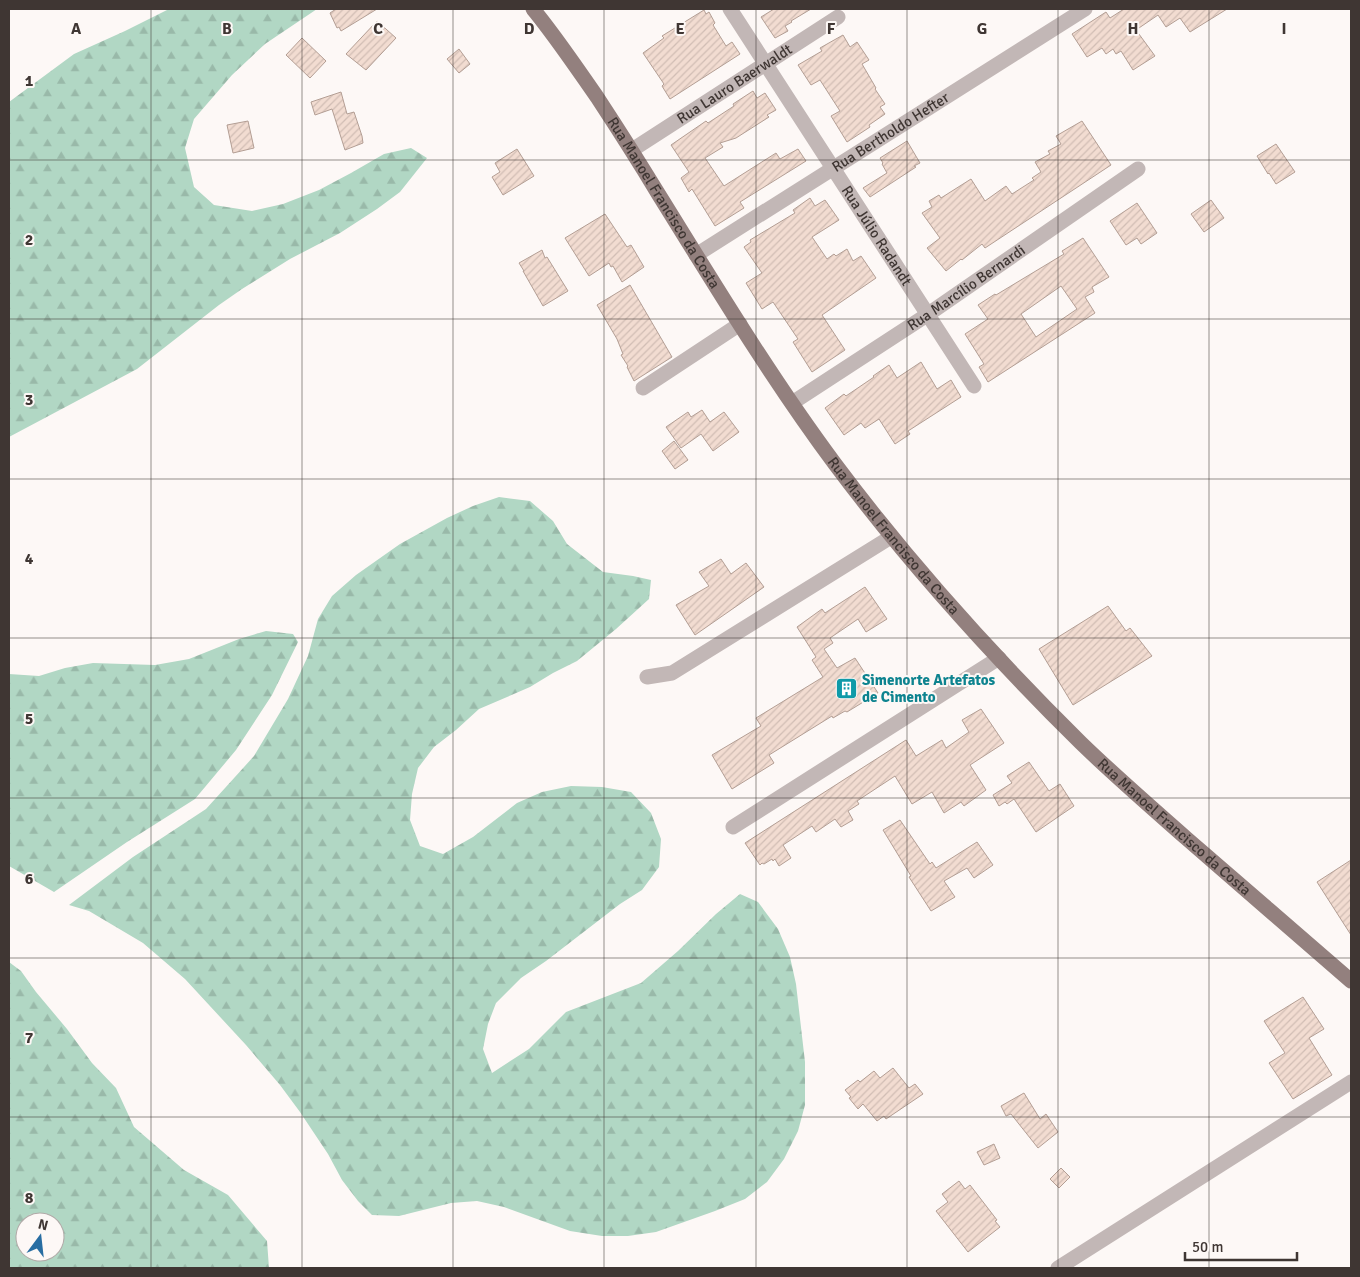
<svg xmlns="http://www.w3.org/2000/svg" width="1360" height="1277" font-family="Signika,sans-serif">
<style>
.forest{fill:url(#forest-firs);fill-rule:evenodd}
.building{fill:url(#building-hatch);stroke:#b39e94;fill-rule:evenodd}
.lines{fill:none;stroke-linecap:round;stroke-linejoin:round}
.minor{stroke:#c2b7b6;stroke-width:15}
.major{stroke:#93807e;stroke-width:15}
.grid{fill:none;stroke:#3f3633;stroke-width:1;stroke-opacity:0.55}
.labels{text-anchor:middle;stroke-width:4;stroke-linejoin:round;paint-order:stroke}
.street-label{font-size:15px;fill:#3f3633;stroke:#fdf8f6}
.culture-label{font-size:15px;font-weight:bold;fill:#0d838f;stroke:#fdf8f6;text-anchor:start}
.grid-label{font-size:16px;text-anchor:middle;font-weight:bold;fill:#3f3633;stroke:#fdf8f6;stroke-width:4;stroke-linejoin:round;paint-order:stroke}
</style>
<defs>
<pattern id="forest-firs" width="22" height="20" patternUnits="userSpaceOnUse" patternTransform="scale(1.25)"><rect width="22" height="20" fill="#b1d7c4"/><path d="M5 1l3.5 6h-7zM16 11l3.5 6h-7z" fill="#99b9a9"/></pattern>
<pattern id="building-hatch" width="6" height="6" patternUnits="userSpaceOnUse" patternTransform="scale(1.25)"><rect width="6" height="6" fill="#f2dcd1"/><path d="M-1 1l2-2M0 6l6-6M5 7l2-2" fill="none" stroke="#d1bdb4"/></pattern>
</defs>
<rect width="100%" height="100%" fill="#fdf8f6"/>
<path class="forest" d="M169,9h148l-52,35 -33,31 -38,44 -9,29 9,39 20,18 38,6 31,-7 36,-14 32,-17 33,-19 27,-6 16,10 -27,34 -23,17 -37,24 -50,26 -48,30 -23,16 -82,64 -128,68v-335l65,-48 51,-23z
M499,497l31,4 23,20 14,23 36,28 30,4 18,4 -2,19 -33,30 -39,32 -24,12 -23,14 -51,22 -23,21 -22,17 -16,21 -6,26 -2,26 10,26 23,8 30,-17 44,-34 25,-11 29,-6 31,1 29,5 20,21 10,26 -2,28 -17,23 -22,14 -74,57 -25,17 -25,25 -8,21 -5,25 9,24 37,-24 37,-37 75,-29 37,-32 38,-37 24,-20 18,8 20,27 12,28 6,27 9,78v43l-7,26 -14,28 -17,23 -22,17 -30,12 -59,21 -28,4h-26l-32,-5 -66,-24 -27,-6 -26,2 -52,13 -27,-1 -14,-14 -16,-21 -14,-26 -28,-42 -20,-27 -34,-40 -61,-66 -42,-36 -54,-32 -20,-6 64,-48 73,-48 48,-53 34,-57 20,-43 10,-37 14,-23 24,-21 44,-31 47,-26 26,-12z
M266,631l27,3 5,8 -26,53 -36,55 -41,49 -68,43 -73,50 -45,-26v-192l30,2 26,-8 28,-5 62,2 34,-6 50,-20z
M9,962l12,9 15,21 31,37 25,34 24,25 18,39 50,43 44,25 39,46 2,27h-260zM25,1222h30v30h-30z"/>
<path class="building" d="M336,9h41l-36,22 -2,-4 -2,1 -7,-15z
M774,9h37l-20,12 1,1 -7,4 3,5 -13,7 -14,-21z
M1124,9h103l-37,23 -10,-14 -14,9 -8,-12 -22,15 19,26 -22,14 -12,-19 -5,3 -3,-5 -7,5 -4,-6 -15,9 -15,-23 34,-22 4,6z
M704,10l2,4 3,-2 6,11 -2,2 13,21 6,-4 8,12 -70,45 -8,-13 2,-2 -21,-31 21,-15 -2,-2z
M377,21l19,17 -30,32 -20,-16z
M843,35l7,12 7,-5 12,18 -7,4 14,24 -1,1 10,15 -5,3 5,7 -16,11 1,2 -23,15 -16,-26 9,-5 -20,-31 -9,5 -13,-20 24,-14 -2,-3z
M302,38l24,23 -16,17 -24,-23z
M459,49l11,15 -11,9 -12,-14z
M753,91l4,7 8,-5 11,17 -9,5 2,2 -33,21 -16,5 3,4 -18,11 19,28 52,-33 4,6 18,-10 8,12 -66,41 4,6 -29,18 -23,-37 -3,3 -8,-14 8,-6 -18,-27 35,-24 2,2 26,-17 -1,-2z
M341,92l6,22 7,-2 8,24 1,7 -18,7 -13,-41 -17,6 -4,-13z
M248,121l6,27 -21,5 -6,-28z
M1082,121l29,44 -126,83 -3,-4 -20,16 -1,-1 -15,12 -19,-23 13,-10 -18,-25 10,-6 -3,-6 10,-6 2,3 30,-19 14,22 21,-15 6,8 22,-14 -2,-2 9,-6 -6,-10 15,-8 -2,-3 13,-7 -5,-8z
M907,141l13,22 -6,3 2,1 -46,30 -7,-9 24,-15 -5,-9 1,-1 -3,-5z
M1276,144l19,28 -19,12 -7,-11 -1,1 -11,-18z
M517,149l17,27 -31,19 -11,-18 8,-5 -5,-9z
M810,198l5,8 10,-6 14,20 -27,17 15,22 7,-5 2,2 11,-7 6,12 8,-5 15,22 -54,37 23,35 -33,22 -19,-30 5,-3 -25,-37 -11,7 -16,-26 16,-10 -18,-26 7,-5 -1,-2 45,-27 -2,-3z
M1211,200l13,18 -20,14 -13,-18z
M1137,203l20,30 -16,11 -4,-6 -11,7 -16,-24z
M605,214l22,33 4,-2 13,22 -22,15 -9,-16 -2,1 -2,-4 -20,13 -24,-38z
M1083,238l26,39 -17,10 2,5 -9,5 10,16 -107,69 -9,-15 5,-3 -19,-30 23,-15 -10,-14 17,-11 1,1 68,-41 -2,-3zM1061,286l16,23 -41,28 -15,-23z
M542,250l3,8 2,-1 21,34 -25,15 -20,-35h1l-5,-8z
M630,285l42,72 -38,24 -7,-14 1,-1 -7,-11 2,-1 -6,-15 -20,-34z
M921,362l16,27 14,-9 10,17 -53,34 2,3 -15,10 -16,-25 -14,9 -4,-5 -17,12 -19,-27 19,-14 2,2 28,-19 -1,-1 16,-11 8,13z
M702,410l8,12 14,-10 15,20 -26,19 -12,-17 -20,14 -15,-21 22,-15 3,5z
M674,441l14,19 -13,9 -13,-18z
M721,559l10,15 15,-11 18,24 -69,48 -19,-30 33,-19 -10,-14z
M865,587l22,32 -21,13 -8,-13 -28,19 3,5 -9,6 13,19 18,-10 23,35 -31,19 -2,-1 -12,7 -1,-2 -63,39 5,8 -42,26 -20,-34 49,-29 -5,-8 67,-41 -11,-17 4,-3 -19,-30 25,-18 3,4z
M1108,606l18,25 4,-3 22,28 -79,49 -34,-56z
M981,709l23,34 -34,22 16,25 -22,16 -3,-4 -17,11 -12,-21 -20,12 -17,-28 -38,25 2,3 -11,7 5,9 -12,7 -6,-8 -19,13 -4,-6 -29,19 8,13 -12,8 -4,-7 -2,2 -1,-2 -8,5 -2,-1 -2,2 -15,-22 161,-103 10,16 26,-16 4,8 23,-16 -7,-12z
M1029,762l20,29 11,-7 14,22 -38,26 -22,-33 -7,5 -2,-2 -6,4 -6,-11 19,-12 -5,-7z
M900,820l30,44 2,-2 4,6 41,-26 16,23 -19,13 -7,-10 -23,13 11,16 -24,14 -22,-34 2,-1 -28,-46z
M1351,860v75l-34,-53z
M1303,997l21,32 -15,9 23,37 -39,24 -24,-36 16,-10 -21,-32z
M893,1068l16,20 6,-4 8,10 -37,25 -2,-3 -7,5 -14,-17 -5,5 -9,-11 2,-1 -6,-7 13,-10 2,2 14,-11 6,7z
M1024,1093l16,26 6,-5 12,18 -20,16 -27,-34 -5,2 -5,-10z
M994,1144l6,14 -16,7 -7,-13z
M1061,1168l9,9 -11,11 -9,-9z
M959,1181l6,8 5,-4 27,35 -2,1 5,6 -32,25 -32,-41 12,-9 -6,-8z"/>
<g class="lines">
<g class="minor">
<path id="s1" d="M730,9l244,377"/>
<path id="s2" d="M632,150l206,-133"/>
<path id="s3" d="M696,255l389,-246"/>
<path d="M643,388l97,-64"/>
<path id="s4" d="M792,403l135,-88 211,-146"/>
<path d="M647,677l25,-4 219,-136"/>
<path d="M733,827l266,-169"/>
<path d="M1058,1268l293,-186"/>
</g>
<path class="major" id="s5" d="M533,9c23,28 43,58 64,88 21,32 42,65 62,98 56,90 112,183 176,269 74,99 158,192 246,279 34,33 70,64 105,95 55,48 110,95 165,143"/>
</g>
<path class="grid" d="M151,9v1259M302,9v1259M453,9v1259M604,9v1259M756,9v1259M907,9v1259M1058,9v1259M1209,9v1259M9,160h1342M9,319h1342M9,479h1342M9,638h1342M9,798h1342M9,958h1342M9,1117h1342"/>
<defs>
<symbol id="building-square" viewBox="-11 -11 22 22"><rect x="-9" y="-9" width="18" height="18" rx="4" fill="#0f9aa8" stroke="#fdf8f6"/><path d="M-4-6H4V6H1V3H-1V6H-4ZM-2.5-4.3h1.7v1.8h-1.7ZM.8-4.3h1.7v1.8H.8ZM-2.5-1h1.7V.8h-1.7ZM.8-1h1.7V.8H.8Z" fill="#fff"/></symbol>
</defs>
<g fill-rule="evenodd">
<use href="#building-square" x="834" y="676" width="25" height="25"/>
</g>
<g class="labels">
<g class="street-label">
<text dy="5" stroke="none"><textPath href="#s2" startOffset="122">Rua Lauro Baerwaldt</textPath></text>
<text dy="5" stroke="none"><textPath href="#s3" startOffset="230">Rua Bertholdo Hefter</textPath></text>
<text dy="5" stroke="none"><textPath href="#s5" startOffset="234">Rua Manoel Francisco da Costa</textPath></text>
<text dy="5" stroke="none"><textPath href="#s1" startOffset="270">Rua Júlio Radandt</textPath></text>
<text dy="5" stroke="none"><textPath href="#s4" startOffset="209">Rua Marcílio Bernardi</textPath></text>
<text dy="5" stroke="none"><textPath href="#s5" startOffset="639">Rua Manoel Francisco da Costa</textPath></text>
<text dy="5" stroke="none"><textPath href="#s5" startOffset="1044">Rua Manoel Francisco da Costa</textPath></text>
</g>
<g class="culture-label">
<text x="862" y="685">Simenorte Artefatos<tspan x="862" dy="17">de Cimento</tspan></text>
</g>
</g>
<g class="grid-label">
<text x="76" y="34">A</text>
<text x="227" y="34">B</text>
<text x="378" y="34">C</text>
<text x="529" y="34">D</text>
<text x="680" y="34">E</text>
<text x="831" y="34">F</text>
<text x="982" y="34">G</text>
<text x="1133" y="34">H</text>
<text x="1284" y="34">I</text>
<text x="29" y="86">1</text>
<text x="29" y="245">2</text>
<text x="29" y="405">3</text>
<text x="29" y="564">4</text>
<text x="29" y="724">5</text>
<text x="29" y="884">6</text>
<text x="29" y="1043">7</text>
<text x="29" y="1203">8</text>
</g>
<rect width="1360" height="1277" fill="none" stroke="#3f3633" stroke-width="20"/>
<g transform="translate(40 1237) rotate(15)"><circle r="24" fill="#fdf8f6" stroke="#b1aaa8"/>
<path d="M0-4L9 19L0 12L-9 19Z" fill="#286da2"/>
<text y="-8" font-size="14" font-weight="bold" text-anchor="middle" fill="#3f3633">N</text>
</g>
<path d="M1185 1252v8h112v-8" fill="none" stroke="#3f3633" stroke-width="2.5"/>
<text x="1192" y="1252" font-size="15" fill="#3f3633" stroke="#fdf8f6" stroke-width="4" paint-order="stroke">50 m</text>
</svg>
